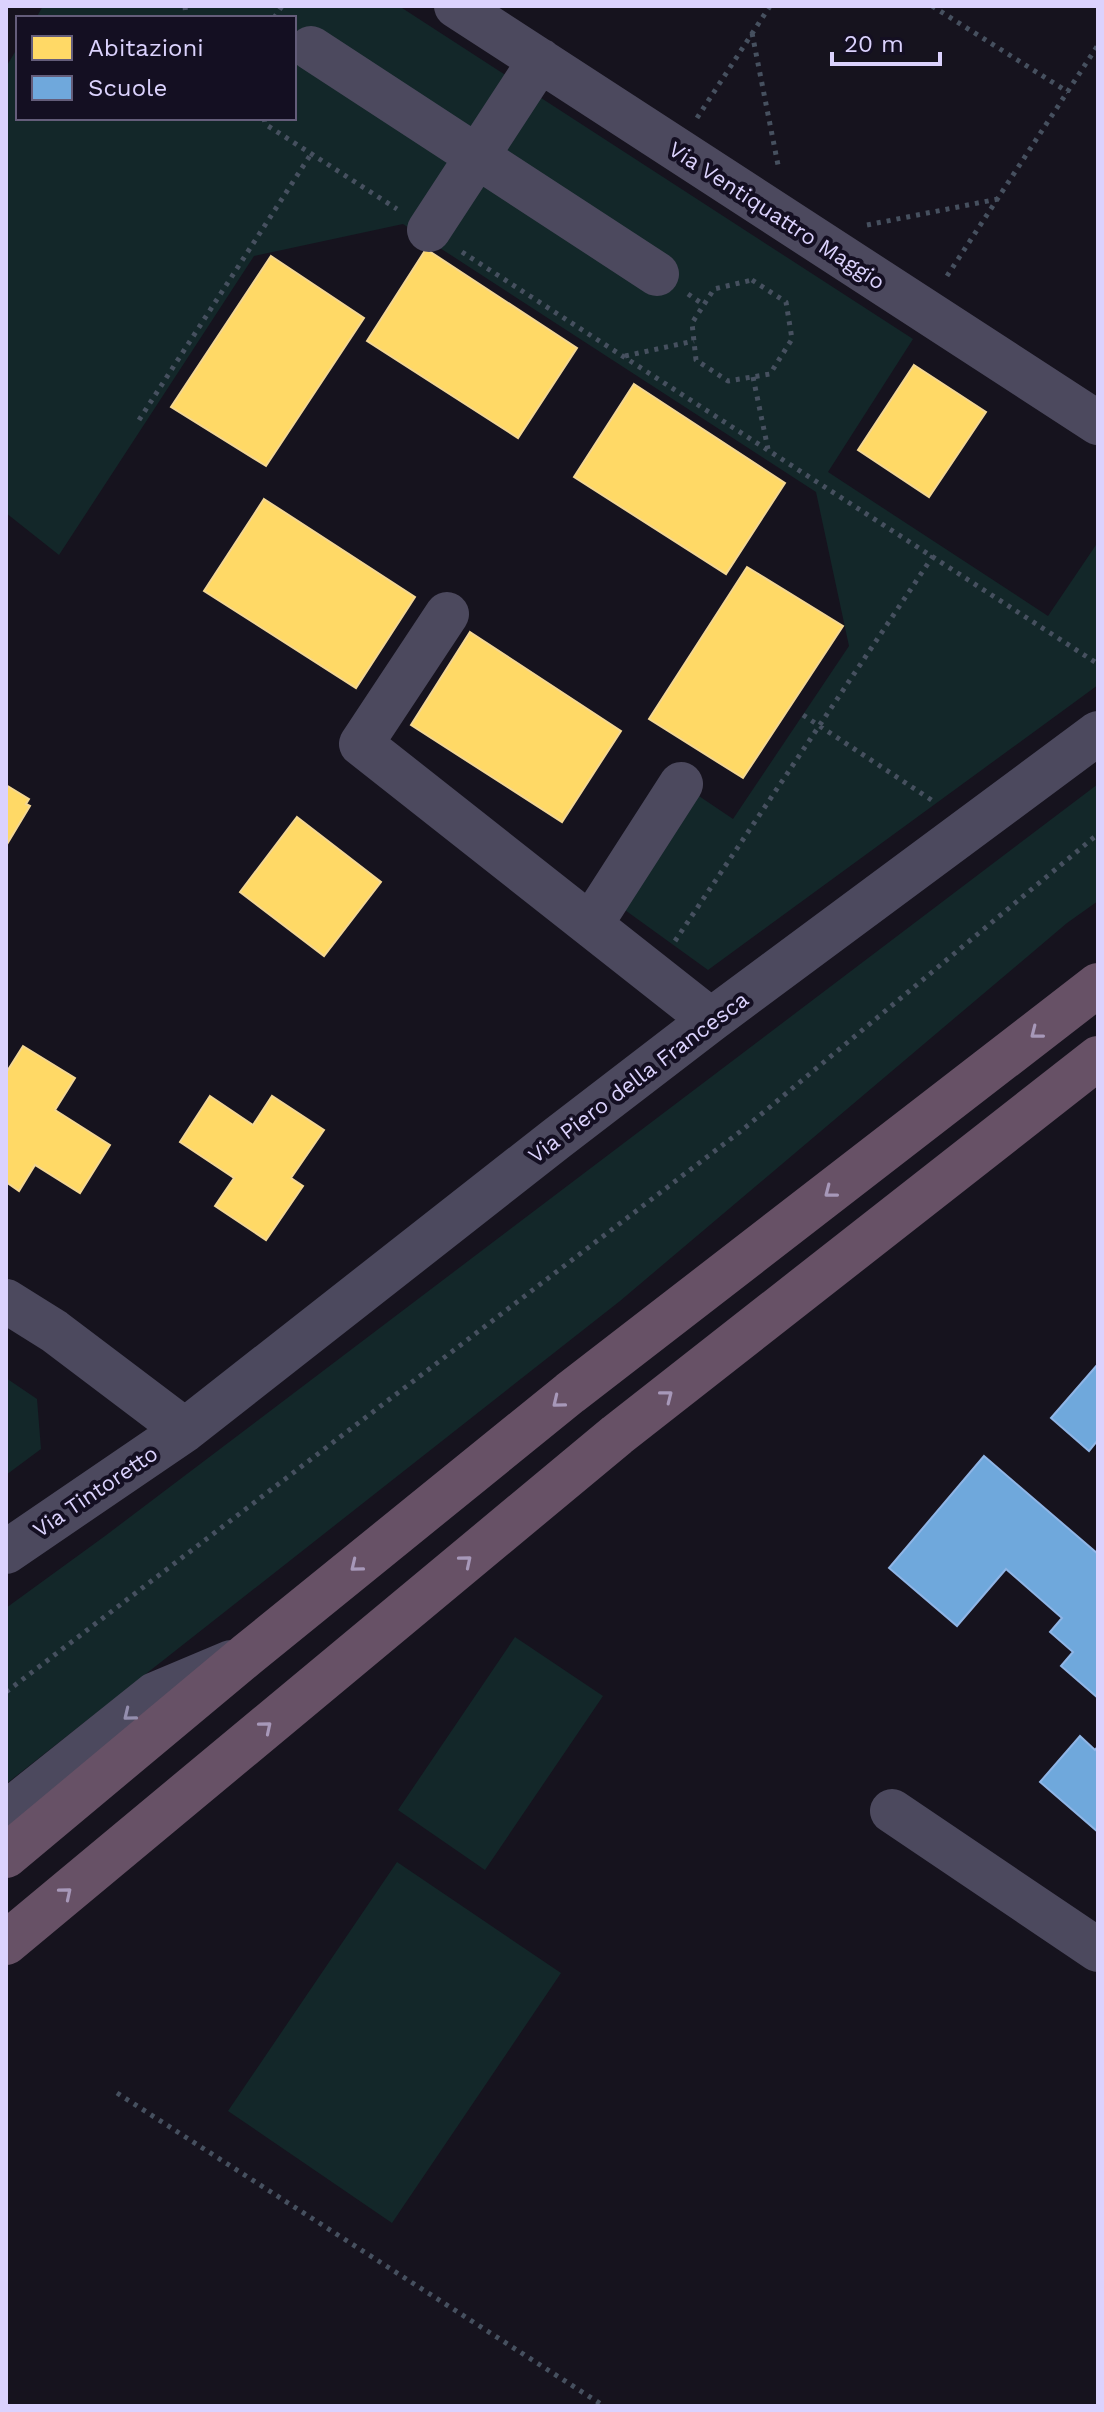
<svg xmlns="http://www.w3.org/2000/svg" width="1104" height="2412" font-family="'Work Sans',sans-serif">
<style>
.green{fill:#132729}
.homes{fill:#ffd966;stroke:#f4d793;stroke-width:2}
.schools{fill:#6fa8dc;stroke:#8fb5e6;stroke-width:2}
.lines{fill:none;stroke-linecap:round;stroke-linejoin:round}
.path{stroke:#46505f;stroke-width:5;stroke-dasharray:4 6;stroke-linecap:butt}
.minor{stroke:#4c495e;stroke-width:44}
.highway{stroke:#675166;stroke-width:44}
.oneway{stroke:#a798b9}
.oneway2{stroke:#948eae}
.labels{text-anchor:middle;stroke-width:8;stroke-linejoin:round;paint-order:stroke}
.street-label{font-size:22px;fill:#dbd2fd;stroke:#140f22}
</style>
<rect width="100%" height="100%" fill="#16131e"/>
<path class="green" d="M43,6h356l514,333 -85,133 220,144 50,-74v143l-390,285 -90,-65 75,-113 40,27 116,-173 -33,-154 -413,-268 -149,32 -195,299 -53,-42v-446l12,-20v71h276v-100h-258z
M1098,784v117l-31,22 -447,378 -614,483v-176l99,-72z
M6,1378l31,21 4,50 -35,26z
M515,1637l88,59 -118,174 -87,-60z
M397,1862l164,111 -169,250 -164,-112z"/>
<path class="homes" d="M426,249l151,99 -59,90 -151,-97z
M271,256l93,62 -98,148 -95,-59z
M914,365l72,47 -57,85 -71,-47z
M634,384l151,99 -59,91 -152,-97z
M264,499l151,98 -59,91 -152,-97z
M747,567l96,59 -100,152 -94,-59z
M470,632l151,99 -59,91 -151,-97z
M6,785l23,14 -3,5 4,2 -24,40z
M297,817l84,65 -57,74 -84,-64z
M23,1046l52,32 -20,32 55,35 -30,48 -45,-28 -16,26 -13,-9v-109z
M210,1096l43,29 19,-29 52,34 -33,48 12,8 -37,54 -51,-34 19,-28 -54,-36z"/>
<path class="schools" d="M1098,1364v76l-9,11 -38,-33z
M984,1456l114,98v144l-37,-32 12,-14 -23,-20 12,-14 -56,-49 -49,57 -68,-58z
M1080,1736l15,14 3,-4v86l-58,-50z"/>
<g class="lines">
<path class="path" d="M185,6l1,12
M932,6l136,86
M274,18l8,-12
M752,33l27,137
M264,118l1,6 132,85
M697,118l73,-112
M867,225l131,-26
M462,252l636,412
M947,276l151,-231
M752,280l34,22 6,37 -22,35 -42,7 -32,-21 -4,-37 22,-34z
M688,294l16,11
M625,356l69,-15
M753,377l15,72
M139,420l172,-266
M803,715l133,88
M675,941l258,-385
M6,1692l735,-561 357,-297
M117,2093l487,313"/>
<path class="minor" d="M456,6l642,417
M311,48l346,226
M429,230l111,-170
M447,614l-86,130 350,276
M591,924l90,-140
M6,1301l48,30 131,99
M6,1552l179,-122 371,-291 155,-119 387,-287
M892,1811l206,139
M6,1813l149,-119 76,-32"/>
<path class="highway" d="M6,1856l242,-202 322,-261 528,-408
M6,1943l611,-508 481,-377"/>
</g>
<defs><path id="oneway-chevron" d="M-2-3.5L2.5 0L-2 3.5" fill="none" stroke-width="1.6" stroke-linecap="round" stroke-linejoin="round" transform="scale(2)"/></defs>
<g class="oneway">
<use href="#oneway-chevron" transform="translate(1036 1033) rotate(142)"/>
<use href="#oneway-chevron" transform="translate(830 1192) rotate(142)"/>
<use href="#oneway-chevron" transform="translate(667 1396) rotate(-38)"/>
<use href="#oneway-chevron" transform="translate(558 1402) rotate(141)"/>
<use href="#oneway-chevron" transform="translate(466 1561) rotate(-40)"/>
<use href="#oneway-chevron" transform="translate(356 1566) rotate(141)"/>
<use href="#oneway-chevron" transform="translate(266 1727) rotate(-40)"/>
<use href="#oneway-chevron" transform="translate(66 1893) rotate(-40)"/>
</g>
<use class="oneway2" href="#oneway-chevron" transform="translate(129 1715) rotate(141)"/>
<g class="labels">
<g class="street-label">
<text transform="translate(777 215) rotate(33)" y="8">Via Ventiquattro Maggio</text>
<text transform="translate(638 1077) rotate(-37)" y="8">Via Piero della Francesca</text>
<text transform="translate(95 1491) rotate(-34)" y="8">Via Tintoretto</text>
</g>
</g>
<rect width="1104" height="2412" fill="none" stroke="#dbd2fd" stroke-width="16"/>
<rect x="16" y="16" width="280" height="104" fill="#140f22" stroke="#645d7a" stroke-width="2"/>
<rect x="32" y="36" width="40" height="24" fill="#ffd966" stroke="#645d7a" stroke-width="2"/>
<text x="88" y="56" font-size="24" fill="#dbd2fd">Abitazioni</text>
<rect x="32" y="76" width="40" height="24" fill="#6fa8dc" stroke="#645d7a" stroke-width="2"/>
<text x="88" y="96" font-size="24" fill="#dbd2fd">Scuole</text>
<path d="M832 52v12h108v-12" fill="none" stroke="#dbd2fd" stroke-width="4"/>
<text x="844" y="52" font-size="24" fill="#dbd2fd" stroke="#140f22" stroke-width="6" paint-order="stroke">20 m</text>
</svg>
